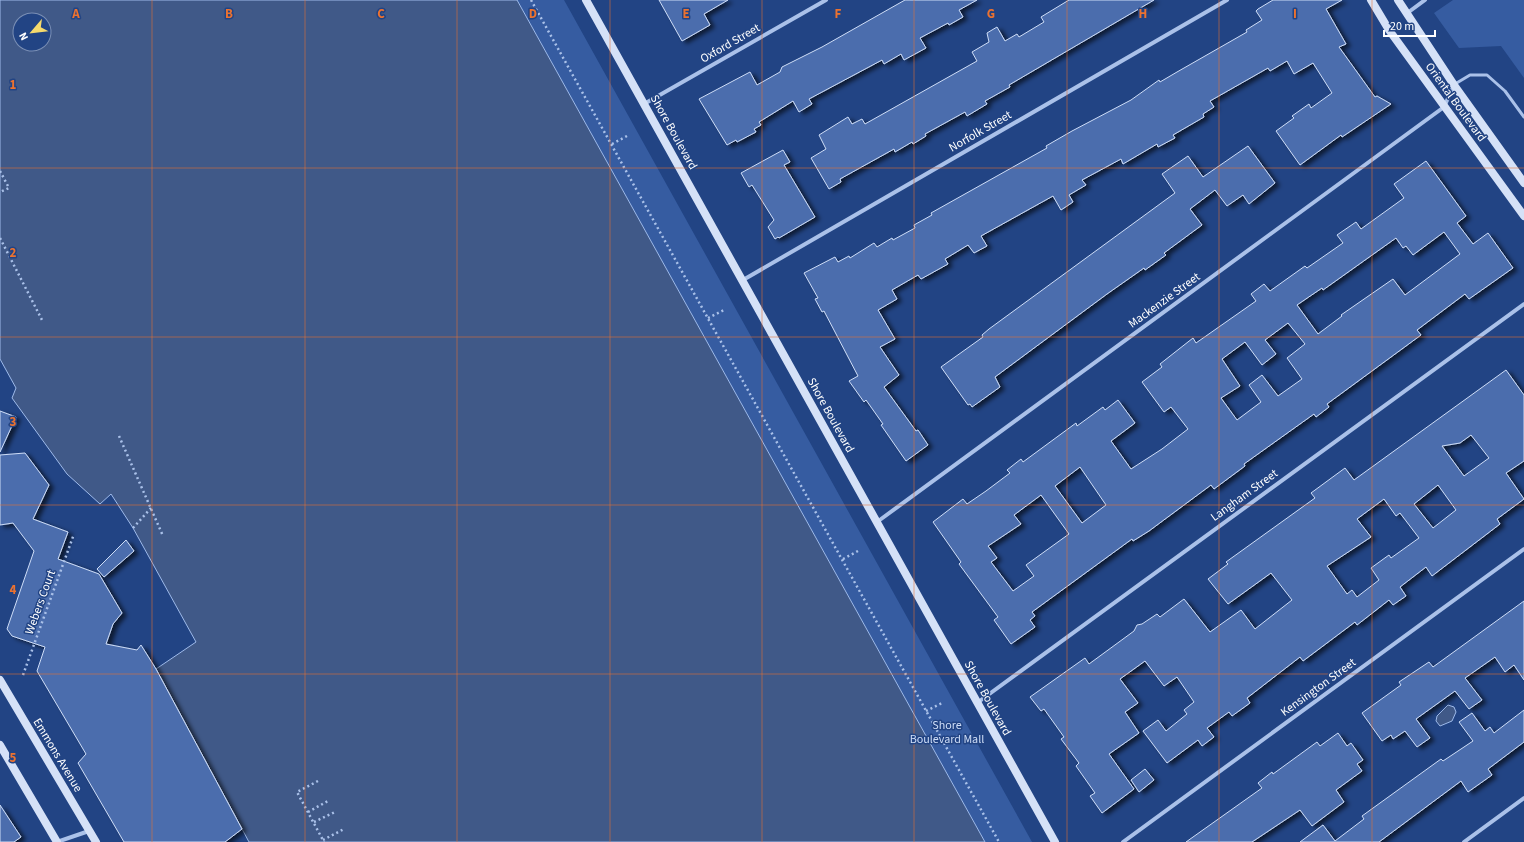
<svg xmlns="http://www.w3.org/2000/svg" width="1524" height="842" font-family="'Source Sans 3',sans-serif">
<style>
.green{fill:#365ca1}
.water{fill:#405988;stroke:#9ebaea;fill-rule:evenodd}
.building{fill:#4b6dad;stroke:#ceddf7;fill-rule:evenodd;filter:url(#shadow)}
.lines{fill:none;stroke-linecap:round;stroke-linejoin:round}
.path{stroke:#aac1e9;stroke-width:2.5;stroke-dasharray:2 3;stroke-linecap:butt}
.lane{stroke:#aac1e9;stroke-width:3}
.street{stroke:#aac1e9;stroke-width:4}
.secondary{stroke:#d5e1f7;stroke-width:8}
.grid{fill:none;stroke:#eb7230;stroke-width:1;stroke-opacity:0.55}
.labels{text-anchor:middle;stroke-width:3;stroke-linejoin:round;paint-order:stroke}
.street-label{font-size:12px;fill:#fff;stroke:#224484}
.park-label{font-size:12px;fill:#ceddf7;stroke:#224484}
.grid-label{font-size:13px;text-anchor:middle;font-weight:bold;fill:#eb7230;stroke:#224484;stroke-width:3;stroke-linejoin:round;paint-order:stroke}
</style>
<defs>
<filter id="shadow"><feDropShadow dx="4.5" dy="2.5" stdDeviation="2" flood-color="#0009"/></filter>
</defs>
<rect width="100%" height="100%" fill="#224484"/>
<path class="green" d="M517,0h47l468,842h-47z
M1453,0h71v78l-23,-32 -42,2 -25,-35z"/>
<path class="water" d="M0,0h517l468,842h-736l-93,-173 40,-27 -63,-114 -22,-34 -11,10 -33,-30 -55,-76 4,-10 -16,-29zM20,20h24v24h-24z
M1448,705l6,2 2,5 -4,9 -12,5 -4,-5 1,-5z"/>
<path class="building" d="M659,0h69l-24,14 6,11 -28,16z
M905,0h72l-18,10 4,7 -14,8 -1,-2 -28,15 6,10 -22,12 -3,-6 -17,10 -2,-4 -73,39 3,5 -13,8 -6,-11 -34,21 2,3 -7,4 2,3 -19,10 -1,-2 -9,5 -28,-46 51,-27 7,13 23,-13 2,-5 40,-20z
M1069,0h85l-145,85 1,2 -25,14 2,3 -20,12 -2,-4 -40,22 1,2 -13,8 -1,-2 -17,10 -1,-3 -54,30 1,3 -12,7 -18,-31 15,-9 -7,-14 29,-18 4,7 10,-5 3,5 112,-63 -5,-9 17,-10 -2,-9 10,-6 8,14 12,-7 2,3 25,-15 -3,-5z
M1273,0h69l-16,9 20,35 -7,3 36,50 2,-1 14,8 -49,33 -1,-2 -41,30 -24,-34 18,-13 -2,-2 17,-12 2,4 21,-15 -19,-30 -19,11 -7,-13 -17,10 -2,-3 -58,33 4,6 -11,7 1,3 -31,18 2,3 -17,9 -1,-3 -34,20 -2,-5 -39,21 4,5 -17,10 4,7 -12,8 -8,-14 -72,40 6,10 -13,7 -6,-8 -23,14 3,5 -27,15 -3,-4 -26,15 5,9 -19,11 17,29 -15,8 19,28 -15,12 32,44 2,-1 10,15 -22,16 -25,-36 2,-1 -17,-24 -2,2 -15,-21 9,-5 -34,-65 -2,1 -7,-13 3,-1 -14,-25 31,-16 3,5 11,-6 1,2 24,-15 3,4 15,-9 1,2 22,-12 -1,-3 18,-10 -1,-2 116,-65 -1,-2 26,-15 59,-31 28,-20 1,2 17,-10 70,-40 -1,-2 16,-10 -6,-9 2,-2z
M1248,146l27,37 -26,21 -6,-9 -16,11 -12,-16 -25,19 12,16 -38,28 2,2 -21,15 -1,-2 -37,26 -112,83 5,10 -28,20 -2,-3 -2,1 -27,-38 42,-30 -1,-2 7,-6 186,-136 -13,-19 26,-18 15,21z
M783,150l7,12 -6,3 31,52 -36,21 -1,-1 -3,2 -7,-12 6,-7 -22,-35 -3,2 -8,-14z
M1426,161l40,55 -9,7 16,21 15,-11 25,35 -44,31 -4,-5 -48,36 4,5 -94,69 2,3 -13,10 -2,-3 -70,50 1,2 -31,23 -3,-4 -62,46 -16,10 -1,-2 -100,73 3,4 -5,4 5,7 -24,17 -17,-24 4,-3 -39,-53 2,-2 -28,-40 30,-23 4,5 19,-13 24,-18 -3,-3 14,-11 2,3 53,-39 1,3 26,-19 2,3 13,-10 17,23 -24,18 20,28 31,-20 26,-20 -17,-22 -7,5 -22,-30 20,-15 -2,-3 33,-26 3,5 60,-42 -5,-7 13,-10 6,7 35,-25 2,2 36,-25 -6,-8 19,-13 5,7 43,-31 -10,-14zM1444,232l16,22 -55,41 -12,-16 -52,36 1,1 -24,18 -21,-29 25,-17 1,2 73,-52 7,10 3,-2 7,9zM1288,323l17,21 -18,14 15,21 -24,17 -16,-21 -13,10 12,17 -24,18 -16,-22 19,-12 -18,-27 23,-17 17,23 14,-11 -11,-14zM1080,467l26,38 -24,18 -27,-37zM1041,495l28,39 -43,31 8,11 -21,15 -22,-29 6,-4 -9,-12 33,-22 -7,-9z
M1506,370l18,25v66l-18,12 18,26 -27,20 3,5 -68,52 -6,-9 -26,20 6,9 -13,9 -4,-5 -32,25 -2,-3 -52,39 -3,-4 -53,41 3,5 -18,13 -3,-4 -22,16 7,9 -12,9 -4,-6 -31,23 -24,-32 15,-11 8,11 21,-17 -3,-4 10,-8 -17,-25 -13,9 -19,-25 -25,18 18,24 -13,9 14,21 -30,21 25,35 -32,24 -12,-17 5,-3 -19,-27 3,-3 -18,-24 3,-2 -20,-28 -3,2 -11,-14 55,-39 4,6 45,-33 3,-6 5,-1 15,-10 3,3 24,-18 26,33 31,-22 14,19 37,-29 -21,-27 -43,31 -20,-25 20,-15 -2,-2 89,-64 -4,-5 34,-25 9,12zM1471,435l18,23 -25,18 -22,-30 18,-3zM1438,485l18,25 -23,18 -19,-24zM1384,499l12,17 4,-3 19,25 -28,20 -2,-3 -18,13 8,12 -22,17 -5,-7 -5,4 -20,-28 44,-29 -14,-18z
M0,411l16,6 -16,35z
M25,453l24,32 -16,34 35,13 -10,27 41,15 23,39 -9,11 -7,20 31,6 4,-5 15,24 86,160 -17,13h-101l-46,-79 8,-9 -49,-83 8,-24 -33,-11 -5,-7 27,-78 -21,-28 -13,2v-70z
M126,540l8,11 -30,26 -7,-8z
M1524,601v79l-10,-15 -9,7 -10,-15 -30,21 17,22 -13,9 -14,-18 -39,28 14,19 -13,9 -12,-16 -12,8 -2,-4 -9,6 -20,-28 39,-28 -2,-3 30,-20 4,5z
M1524,710v32l-36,27 4,6 -24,17 -7,-11 -82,61h-79l23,-17 12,16 29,-22 -2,-3 79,-57 2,2 30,-20 -14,-19 13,-9 13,18 5,-4 4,6z
M1338,733l9,13 4,-3 12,17 -6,4 5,7 -26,19 8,12 -32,24 -12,-16 -48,32h-66l76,-54 -4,-5 14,-11 1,2 44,-32 3,4z
M1145,769l9,11 -15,12 -8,-12z
M0,805l21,32 -7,5h-14z"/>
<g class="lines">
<path class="path" d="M531,0l468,842
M612,144l15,-8
M0,171l9,17 -9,4
M0,238l42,82
M708,318l16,-8
M119,436l44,100
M133,528l18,-20
M843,559l15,-8
M23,675l51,-141
M926,711l16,-8
M944,744l16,-9
M318,781l-21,11 27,50
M308,812l20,-11
M314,822l21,-10
M323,840l21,-11"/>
<path class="lane" d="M1455,84l15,-9h17l18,16 19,26"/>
<path class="street" d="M1406,14l19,-14
M644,104l182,-104
M743,280l484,-280
M877,522l567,-415 10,-22
M977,703l547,-399
M57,842l32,-11
M1123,842l401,-293
M1464,842l60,-44"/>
<path class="secondary" d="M586,0l469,842
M1371,0l18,30 135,186
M1398,0l56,85 70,98
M0,680l96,162
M0,745l57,97"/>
</g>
<path class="grid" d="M152,0v842M305,0v842M457,0v842M610,0v842M762,0v842M914,0v842M1067,0v842M1219,0v842M1372,0v842M0,168h1524M0,337h1524M0,505h1524M0,674h1524"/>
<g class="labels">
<g class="street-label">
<text transform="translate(730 43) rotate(-30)" y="4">Oxford Street</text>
<text transform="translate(1456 102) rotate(54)" y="4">Oriental Boulevard</text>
<text transform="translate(980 131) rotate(-30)" y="4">Norfolk Street</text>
<text transform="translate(674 132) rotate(61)" y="4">Shore Boulevard</text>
<text transform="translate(1164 300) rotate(-36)" y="4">Mackenzie Street</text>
<text transform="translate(831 415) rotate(61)" y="4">Shore Boulevard</text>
<text transform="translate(1244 495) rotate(-36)" y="4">Langham Street</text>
<text transform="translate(40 602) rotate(-70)" y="4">Webers Court</text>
<text transform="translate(1318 687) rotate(-36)" y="4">Kensington Street</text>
<text transform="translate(988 698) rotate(61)" y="4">Shore Boulevard</text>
<text transform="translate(58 755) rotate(59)" y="4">Emmons Avenue</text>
</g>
<g class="park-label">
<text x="947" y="729">Shore<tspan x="947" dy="14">Boulevard Mall</tspan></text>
</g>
</g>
<g class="grid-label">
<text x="76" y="18">A</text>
<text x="229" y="18">B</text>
<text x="381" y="18">C</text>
<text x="533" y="18">D</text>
<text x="686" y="18">E</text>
<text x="838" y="18">F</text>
<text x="991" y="18">G</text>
<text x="1143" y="18">H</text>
<text x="1295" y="18">I</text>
<text x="13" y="89">1</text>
<text x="13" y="257">2</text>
<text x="13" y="426">3</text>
<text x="13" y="594">4</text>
<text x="13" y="762">5</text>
</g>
<g transform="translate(32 32) rotate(242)"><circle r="19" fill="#224484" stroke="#7a8fb5"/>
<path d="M0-3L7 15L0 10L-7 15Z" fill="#f5da6c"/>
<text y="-6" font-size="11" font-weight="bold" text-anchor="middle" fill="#ffffff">N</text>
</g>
<path d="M1384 30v6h51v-6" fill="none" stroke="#ffffff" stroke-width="2"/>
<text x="1390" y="30" font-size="12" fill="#ffffff" stroke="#224484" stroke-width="3" paint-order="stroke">20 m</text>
</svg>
